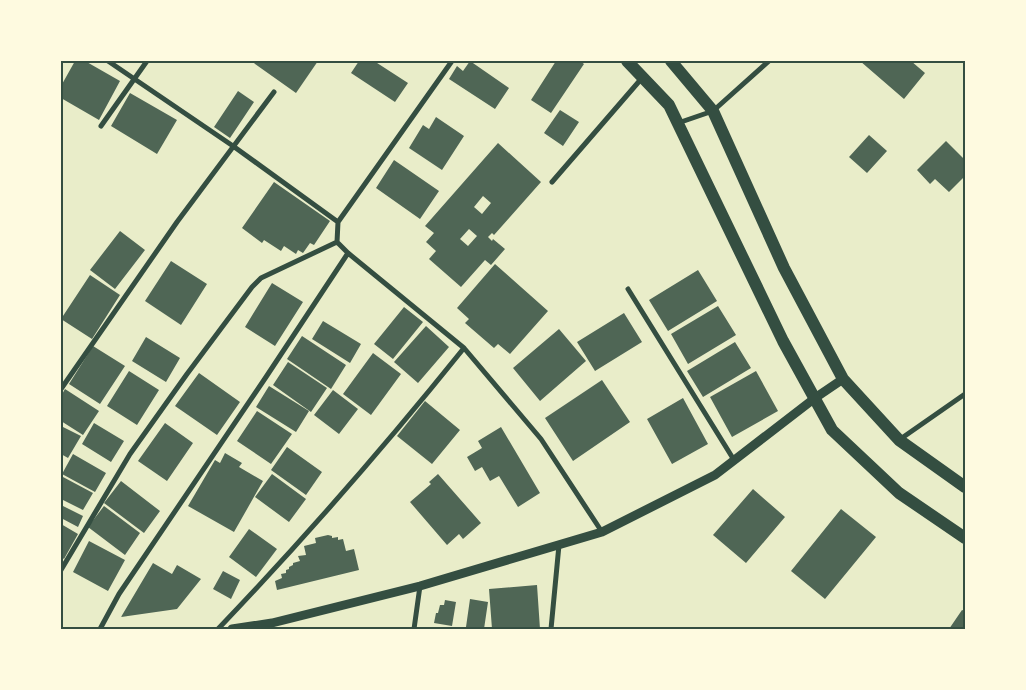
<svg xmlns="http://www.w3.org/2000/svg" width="1026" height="690" font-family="'Noto Serif',serif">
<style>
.building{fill:#4f6655;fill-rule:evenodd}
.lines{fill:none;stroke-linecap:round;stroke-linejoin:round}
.minor{stroke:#344e41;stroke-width:5}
.tertiary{stroke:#344e41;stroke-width:9}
.primary{stroke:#344e41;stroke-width:12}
.neatline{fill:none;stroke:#344e41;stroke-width:2}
</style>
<rect width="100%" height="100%" fill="#e9edc9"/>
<path class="building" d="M75,61h10l35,20 -21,39 -38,-22v-12z
M251,61h67l-22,32z
M359,61h15l34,22 -13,19 -44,-29z
M470,61l39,27 -14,21 -46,-30 8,-13 6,5z
M556,61h24l4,3 -33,49 -20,-13z
M860,61h51l14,12 -21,26z
M238,91l16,11 -24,36 -16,-11z
M130,93l47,27 -20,34 -46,-28z
M560,110l19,12 -16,24 -19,-13z
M436,117l28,19 -22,34 -33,-22 14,-23 6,4z
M869,135l18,16 -20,22 -18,-16z
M946,141l19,19v16l-16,16 -14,-13 -5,5 -13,-14z
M498,143l43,39 -47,53 -2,-2 -4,4 4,4 1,-2 12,10 -14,16 -6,-5 -24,27 -32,-28 7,-8 -10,-9 8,-9 -9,-7zM483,196l8,7 -9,11 -8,-7zM469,229l8,7 -9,10 -8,-7z
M394,160l45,31 -19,28 -44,-31z
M274,182l56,39 -16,24 -4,-2 -7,10 -5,-3 -2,4 -12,-8 -3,5 -17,-11 -2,3 -20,-15z
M120,231l25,19 -30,39 -25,-19z
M171,261l36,23 -26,41 -36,-24z
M495,264l53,47 -38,43 -12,-10 -4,4 -29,-25 4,-4 -12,-11z
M698,270l19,31 -49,30 -19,-31z
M90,275l30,20 -28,44 -31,-20z
M272,283l31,19 -28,44 -30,-19z
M718,306l18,29 -48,29 -17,-30z
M404,307l19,15 -30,37 -19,-15z
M624,313l18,29 -47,29 -18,-29z
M323,321l38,23 -11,19 -38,-24z
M426,326l23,21 -31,36 -24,-21z
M559,329l27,32 -46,40 -27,-33z
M302,336l44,29 -15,24 -44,-30z
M146,337l34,21 -14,24 -34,-21z
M735,342l16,26 -48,29 -16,-26z
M93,346l32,20 -25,38 -31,-20z
M373,353l28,21 -30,41 -28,-21z
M288,362l39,26 -16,24 -38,-27z
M129,371l30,19 -22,35 -30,-19z
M756,371l22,40 -46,26 -22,-40z
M199,373l41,29 -23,33 -42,-29z
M602,380l28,42 -57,39 -28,-43z
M269,386l40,25 -13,21 -40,-25z
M65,389l34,22 -16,24 -22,-14v-25z
M333,390l25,19 -19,25 -25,-19z
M683,398l25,46 -36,20 -25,-45z
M425,401l35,29 -28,34 -35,-28z
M257,411l35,23 -21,30 -34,-23z
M94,423l30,18 -13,21 -29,-18z
M165,423l28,20 -26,38 -29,-20z
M61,426l20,10 -13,22 -7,-4z
M501,427l39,66 -22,14 -19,-31 -9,5 -8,-14 -7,4 -8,-14 15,-9 -4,-7z
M287,447l35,25 -16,23 -35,-25z
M225,453l17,10 -3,4 24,14 -29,51 -46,-26 27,-46 5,3z
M73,454l33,19 -11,19 -33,-18z
M272,474l34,25 -17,23 -34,-25z
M438,474l43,49 -18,16 -4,-5 -12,11 -37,-43 21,-18 -2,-2z
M63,477l30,16 -10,17 -22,-11v-18z
M121,481l39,30 -16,22 -40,-30z
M753,489l32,28 -39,46 -33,-28z
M61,505l22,11 -5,11 -17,-9z
M104,506l36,27 -15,22 -37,-28z
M841,509l35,28 -51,62 -34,-28z
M61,524l17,10 -14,25 -3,-2z
M249,529l28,20 -21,28 -27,-20z
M328,535l4,1v2l6,-1v3l5,-1 3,12 8,-2 5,21 -82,20 -2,-9 7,-3 -1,-4 5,-1v-3l3,-1v-2l4,-2v-2l7,-2 -2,-5 8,-1 -2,-9 12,-3 -1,-5z
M89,541l36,19 -17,31 -35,-19z
M153,563l19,11 5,-9 24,14 -24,30 -56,8z
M223,571l17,9 -9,19 -18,-10z
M537,585l3,44h-48l-3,-40z
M470,599l18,3 -4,27 -18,-2z
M445,600l11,2 -4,24 -18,-3 2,-10h2l2,-8h4z
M962,610l3,1v18h-16z"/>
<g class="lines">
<path class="minor" d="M108,61l125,85 105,76
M678,123l35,-12 56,-50
M101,126l46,-65
M552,182l90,-104
M628,289l106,171
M464,348l77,91 61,93
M61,389l116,-167 97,-130
M899,440l66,-46
M61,570l69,-116 57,-80 65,-87 9,-9 76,-36
M100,629l19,-35 147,-217 82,-124
M218,629c86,-90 168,-184 246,-281l-116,-95 -11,-11 1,-20 114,-161
M414,629l6,-43
M551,629l8,-84"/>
<path class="tertiary" d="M232,629l40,-6 148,-37 182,-54 113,-57 100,-77 28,-19"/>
<path class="primary" d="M627,61l42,44 114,236 49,89 67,63 66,45
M671,61l42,50 71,157 59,111 56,61 66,47"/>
</g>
<rect width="1026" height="690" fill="none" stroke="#fefae0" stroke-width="125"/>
<rect x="62" y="62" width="902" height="566" class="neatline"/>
</svg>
